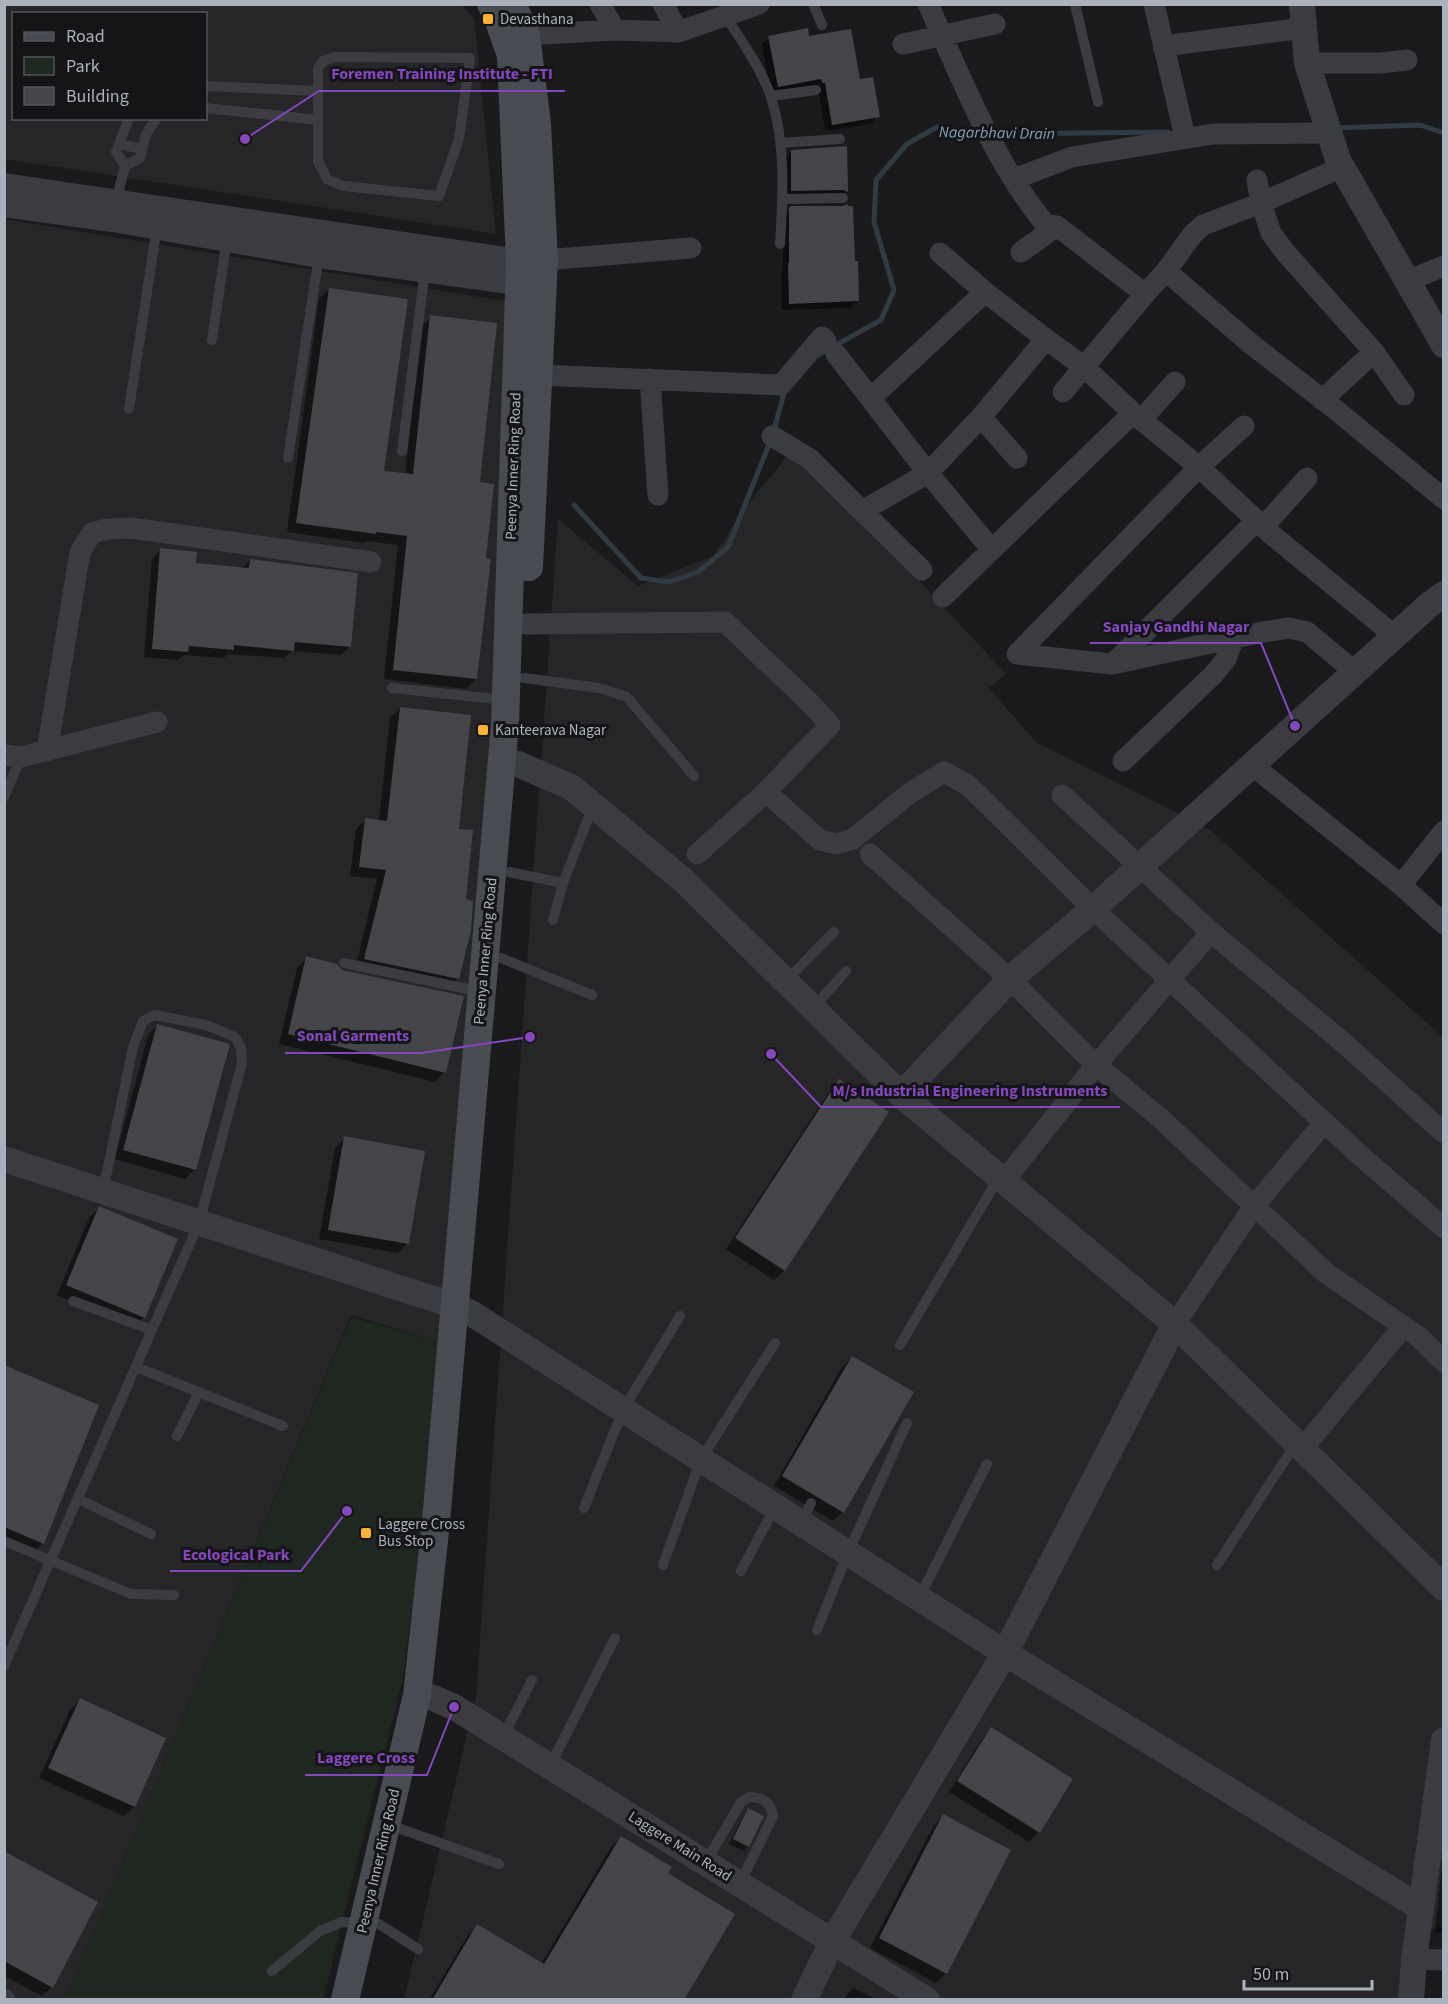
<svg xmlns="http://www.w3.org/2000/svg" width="1448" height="2004" font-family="'Source Sans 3',sans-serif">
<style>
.built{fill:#262629;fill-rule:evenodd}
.green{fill:#1f2820}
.shadow{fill:#0007}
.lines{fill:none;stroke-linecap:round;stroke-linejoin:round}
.stream{stroke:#2f3a42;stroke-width:5}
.building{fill:#444549}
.service{stroke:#3b3c42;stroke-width:10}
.minor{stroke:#3b3c42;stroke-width:21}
.tertiary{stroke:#3b3c42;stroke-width:26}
.secondary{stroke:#484b52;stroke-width:28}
.poi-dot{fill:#fbb033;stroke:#151517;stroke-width:2}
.labels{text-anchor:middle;stroke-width:6;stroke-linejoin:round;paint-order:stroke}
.poi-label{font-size:15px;fill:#acb2bc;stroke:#151517;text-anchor:start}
.street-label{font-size:15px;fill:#acb2bc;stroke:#151517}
.water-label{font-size:16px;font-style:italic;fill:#82a1b8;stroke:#151517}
.leader{fill:none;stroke:#8547be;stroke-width:2}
.callout-dot{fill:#8547be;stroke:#151517;stroke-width:2}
.callout-label{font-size:16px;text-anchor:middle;font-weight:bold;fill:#8547be;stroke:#151517;stroke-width:6;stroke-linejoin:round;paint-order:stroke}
</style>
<rect width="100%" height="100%" fill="#1a1a1c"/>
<path class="built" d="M4,5h458l12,14 22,215 -491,-75zM14,14h192v104h-192z
M4,219l518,85 -75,1040 -96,-29 -286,685 -61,-1z
M795,447l211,227 -17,14 48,55 172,86 234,208v892l-35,-1 -8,71 -996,1 72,-304 82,-1177 80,67 75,-30 34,-51z"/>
<path class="green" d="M351,1317l96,27 -44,334 -80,321 -258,1z"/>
<path class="shadow" d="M769,37l39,1 50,43 20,35 -7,8 -46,7 -7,-42 -47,5 -9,-50z
M846,148v44l-7,7 -54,-1v-40l7,-7z
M792,208l61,55 5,37 -8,8 -68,2 -1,-38 2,-2v-53z
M329,289l54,183 22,3 16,-148 10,-10 47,166 -2,196 -10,10 -82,-10 14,-134 -31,-4 -3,2 -77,-11 32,-233z
M160,550l34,15 47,4 9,-9 100,87 -9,8 -49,-4 -8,7 -56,-4 -4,4 -40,-3 -6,5 -34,-3 8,-98z
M400,708l64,192 5,30 -12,49 -9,9 -93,-19 22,-90 -27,-3 6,-47 9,-9 14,1 11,-103z
M307,958l137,114 -9,10 -156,-38 18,-76z
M158,1025l37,144 -10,10 -70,-20 33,-124z
M839,1080l48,32 -103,159 -10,9 -48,-31 104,-159z
M345,1138l62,106 -9,9 -79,-14 16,-91z
M99,1208l45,109 -10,10 -77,-32 32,-77z
M852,1357l-9,155 -10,9 -59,-35 68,-119z
M4,1366l38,177 -9,10 -29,-12z
M80,1700l84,39 -30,68 -10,9 -85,-38 31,-68z
M991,1729l80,51 -32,52 -10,10 -80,-50 33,-53z
M748,1810v36l-4,5 -15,-7 15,-29z
M944,1816l2,157 -10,10 -66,-35 64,-123z
M621,1838l45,36 17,126h-254l39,-65 10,-10 63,39 70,-117z
M1444,1846v87l-9,-1z
M4,1853l48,134 -10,9 -38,-20z
M853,1988l25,12h-35z"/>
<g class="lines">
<path class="stream" d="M1336,128l84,-3 24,8
M994,134l174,-2
M818,355l63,-35 13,-30 -20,-68 2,-42 31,-36 30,-17 45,5
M773,433l12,-43
M574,505l67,73 28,4 29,-10 30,-25 42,-105"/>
</g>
<path class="building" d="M808,28l1,8 42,-7 9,50 13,-2 7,40 -48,8 -7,-42h-3l-1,-4 -43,8 -10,-51z
M847,146l1,46 -5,-2 -52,1v-41z
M848,204v2h5l2,55h3l1,40 -70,3 -1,-41h1v-55l2,-2h52z
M329,288l79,11 -24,172 29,3 17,-159 67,8 -17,159 14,2 -8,74 5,1 -14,120 -84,-9 14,-134 -31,-4v2l-80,-11z
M160,548l37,4 -1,11 53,5 1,-9 108,14 -7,74 -56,-5 -1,9 -60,-6v5l-45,-4 -1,6 -36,-3z
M400,707l71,8 -12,114 14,1 -7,69 7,2 -2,30 -12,48 -95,-20 22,-89 -27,-3 6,-49 22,3z
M306,956l31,8 5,6 122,26 -18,77 -158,-39z
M157,1024l73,20 -34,126 -73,-20z
M839,1079l50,33 -104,159 -50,-33z
M344,1136l81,15 -16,93 -81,-14z
M99,1206l79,33 -33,79 -79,-33z
M852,1356l62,36 -70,121 -62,-37z
M4,1365l95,40 -55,139 -40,-17z
M80,1698l86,40 -31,69 -87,-39z
M991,1727l82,52 -33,54 -83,-52z
M748,1808l16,8 -15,31 -16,-8z
M943,1814l68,36 -64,124 -68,-36z
M621,1836l51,31 -4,6 67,41 -51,86h-252l45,-76 67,40z
M4,1851l94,51 -45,86 -49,-27z"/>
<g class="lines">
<path class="service" d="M813,4l9,21
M1075,4l23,98
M725,16c17,25 36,52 46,81 15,47 12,98 9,147
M335,57l135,1 -11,81 -20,57 -96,-10 -16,-7 -9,-18v-93l5,-7z
M206,86l111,5
M771,96l45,-6
M206,108l112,12
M780,143l60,-4
M119,144l23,5
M125,166l15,-8 6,-24 11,-16
M783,199l60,-1
M116,202l9,-36 -9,-14 13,-34
M212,340l15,-101
M129,409l28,-182
M402,451l23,-180
M288,458l31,-203
M524,678l75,10 28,9 67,79
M392,688l113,12
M4,797l17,-40
M509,872l54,11 30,-77
M553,920l10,-37
M501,958l91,37
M344,963l138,29
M786,981l48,-49
M813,1008l33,-37
M73,1301l79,29
M900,1345l99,-168
M136,1367l147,59
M177,1436l22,-44
M78,1499l73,35
M584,1508l39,-98 57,-94
M801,1523l10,-20
M4,1541l127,53 43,1
M663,1565l38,-106 74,-116
M1217,1565l79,-122
M741,1571l34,-64
M919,1598l68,-134
M817,1630l31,-77 59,-130
M4,1666l195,-443 43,-160 -1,-15 -6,-11 -29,-12 -51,-10 -12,6 -10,26 -30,144
M503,1737l29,-57
M550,1766l65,-128
M401,1829l98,35
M706,1862l35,-60 8,-5c13,0 22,5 24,19l-33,67
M379,1924l39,25
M272,1971l48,-40 22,-9 21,2"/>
<path class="minor" d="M600,4l15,26
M663,4l15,28
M928,4c34,76 65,156 117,220l12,2 88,68 21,-23 85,73 85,66 108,89
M1154,4l31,133
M526,35l89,-5 63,2 81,-28
M903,44l92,-20
M1163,46l141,-18
M1307,63h73l27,-3
M1014,179l58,-22 141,-23 116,-1
M1257,180l4,23 10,30 14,19 89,100 30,43
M1021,252l36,-26
M940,253l45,39
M544,260l147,-12
M1166,271l27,-37 10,-9 58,-22 81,-36
M1407,281l37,-15
M836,354l92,119 64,77
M538,375l243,10 41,-48 4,4
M650,379l8,116
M1063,392l82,-98
M871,398l114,-106 61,47
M1322,400l52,-48
M981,417l36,41
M1142,419l33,-37
M1244,426l-45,41 -182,187 95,10 151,-32 26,-4 18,4 48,40
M772,436l38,23 52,52 66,-38 53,-56 65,-78 37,27 50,47 66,54 72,67 124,102
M862,511l60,59
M1263,527l44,-49
M943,597l190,-184
M526,624l199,-2 85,81 20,22 -64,67 -69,62
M1113,664l144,-144
M47,751l33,-199 12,-19 15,-4 24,-1 240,34
M4,755l17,2 136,-35
M1123,761l90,-86 13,-16 8,-21
M1252,765l149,120
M766,792l54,48 17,4 16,-5 57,-46 34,-21 24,13 125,124 270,249 81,70
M1062,795l149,137 134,112 99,89
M1444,831l-43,54 43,39
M870,854l140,125 86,86 63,52 167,156 93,64 25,25
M1004,1181l92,-116 115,-133
M1175,1324l79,-118 70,-83
M1302,1449l102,-123
M1414,1959l30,1
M4,1999l1,1"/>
<path class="tertiary" d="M1302,4l5,59 31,97 106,185
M4,186l516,76 19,-2
M4,204l109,15 206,36 219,30
M501,762l17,2 53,23 112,93 218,215 274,229 269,264
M901,1095l109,-116 83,-70 336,-304 15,-11
M4,1159l451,147 16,7 534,340 416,255
M417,1695l14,2 23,10 473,293
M804,2000l29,-60 172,-287 170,-329
M1411,2000l3,-41 30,-219"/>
<path class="secondary" d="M512,4l14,31 11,89 7,136 -15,307
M345,2000l72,-305 19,-173 69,-798 15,-462 -9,-207 -15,-42 -5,-9"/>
</g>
<g class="poi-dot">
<rect x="482" y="13" width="12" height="12" rx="3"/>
<rect x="477" y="724" width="12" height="12" rx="3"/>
<rect x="360" y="1527" width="12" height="12" rx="3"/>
</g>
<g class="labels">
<g class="poi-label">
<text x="500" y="24">Devasthana</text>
<text x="495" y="735">Kanteerava Nagar</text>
<text x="378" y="1529">Laggere Cross<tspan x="378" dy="17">Bus Stop</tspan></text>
</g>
<g class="street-label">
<text transform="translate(513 466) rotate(-88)" y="5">Peenya Inner Ring Road</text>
<text transform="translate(485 951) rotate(-85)" y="5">Peenya Inner Ring Road</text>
<text transform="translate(680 1846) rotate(32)" y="5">Laggere Main Road</text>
<text transform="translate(378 1861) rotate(-77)" y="5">Peenya Inner Ring Road</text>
</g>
<g class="water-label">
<text transform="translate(997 132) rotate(1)" y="6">Nagarbhavi Drain</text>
</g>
</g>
<path class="leader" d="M245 139L319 91H565M1295 726L1261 643H1090M530 1037L421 1053H285M771 1054L821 1107H1120M347 1511L301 1571H170M454 1707L427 1775H305"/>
<g class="callout-dot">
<circle cx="245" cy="139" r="6"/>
<circle cx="1295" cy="726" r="6"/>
<circle cx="530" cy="1037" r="6"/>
<circle cx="771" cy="1054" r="6"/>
<circle cx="347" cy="1511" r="6"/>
<circle cx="454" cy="1707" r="6"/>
</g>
<g class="callout-label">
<text x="442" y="79">Foremen Training Institute - FTI</text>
<text x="1176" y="632">Sanjay Gandhi Nagar</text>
<text x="353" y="1041">Sonal Garments</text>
<text x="970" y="1096">M/s Industrial Engineering Instruments</text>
<text x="236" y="1560">Ecological Park</text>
<text x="366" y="1763">Laggere Cross</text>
</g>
<rect width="1448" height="2004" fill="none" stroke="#acb2bc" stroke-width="12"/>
<rect x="12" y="12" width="195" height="108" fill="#151517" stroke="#515459" stroke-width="1.5"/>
<rect x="24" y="32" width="30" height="9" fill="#484b52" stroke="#515459" stroke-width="1.5"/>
<text x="66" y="42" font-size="18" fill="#acb2bc">Road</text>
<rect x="24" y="57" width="30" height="18" fill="#1f2820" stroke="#515459" stroke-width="1.5"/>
<text x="66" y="72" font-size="18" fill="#acb2bc">Park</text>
<rect x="24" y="87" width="30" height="18" fill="#444549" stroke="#515459" stroke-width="1.5"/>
<text x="66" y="102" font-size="18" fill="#acb2bc">Building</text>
<path d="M1244 1980v9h128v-9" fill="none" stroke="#acb2bc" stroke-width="3"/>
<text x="1253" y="1980" font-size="18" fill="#acb2bc" stroke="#151517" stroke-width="4.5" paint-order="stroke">50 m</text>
</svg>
